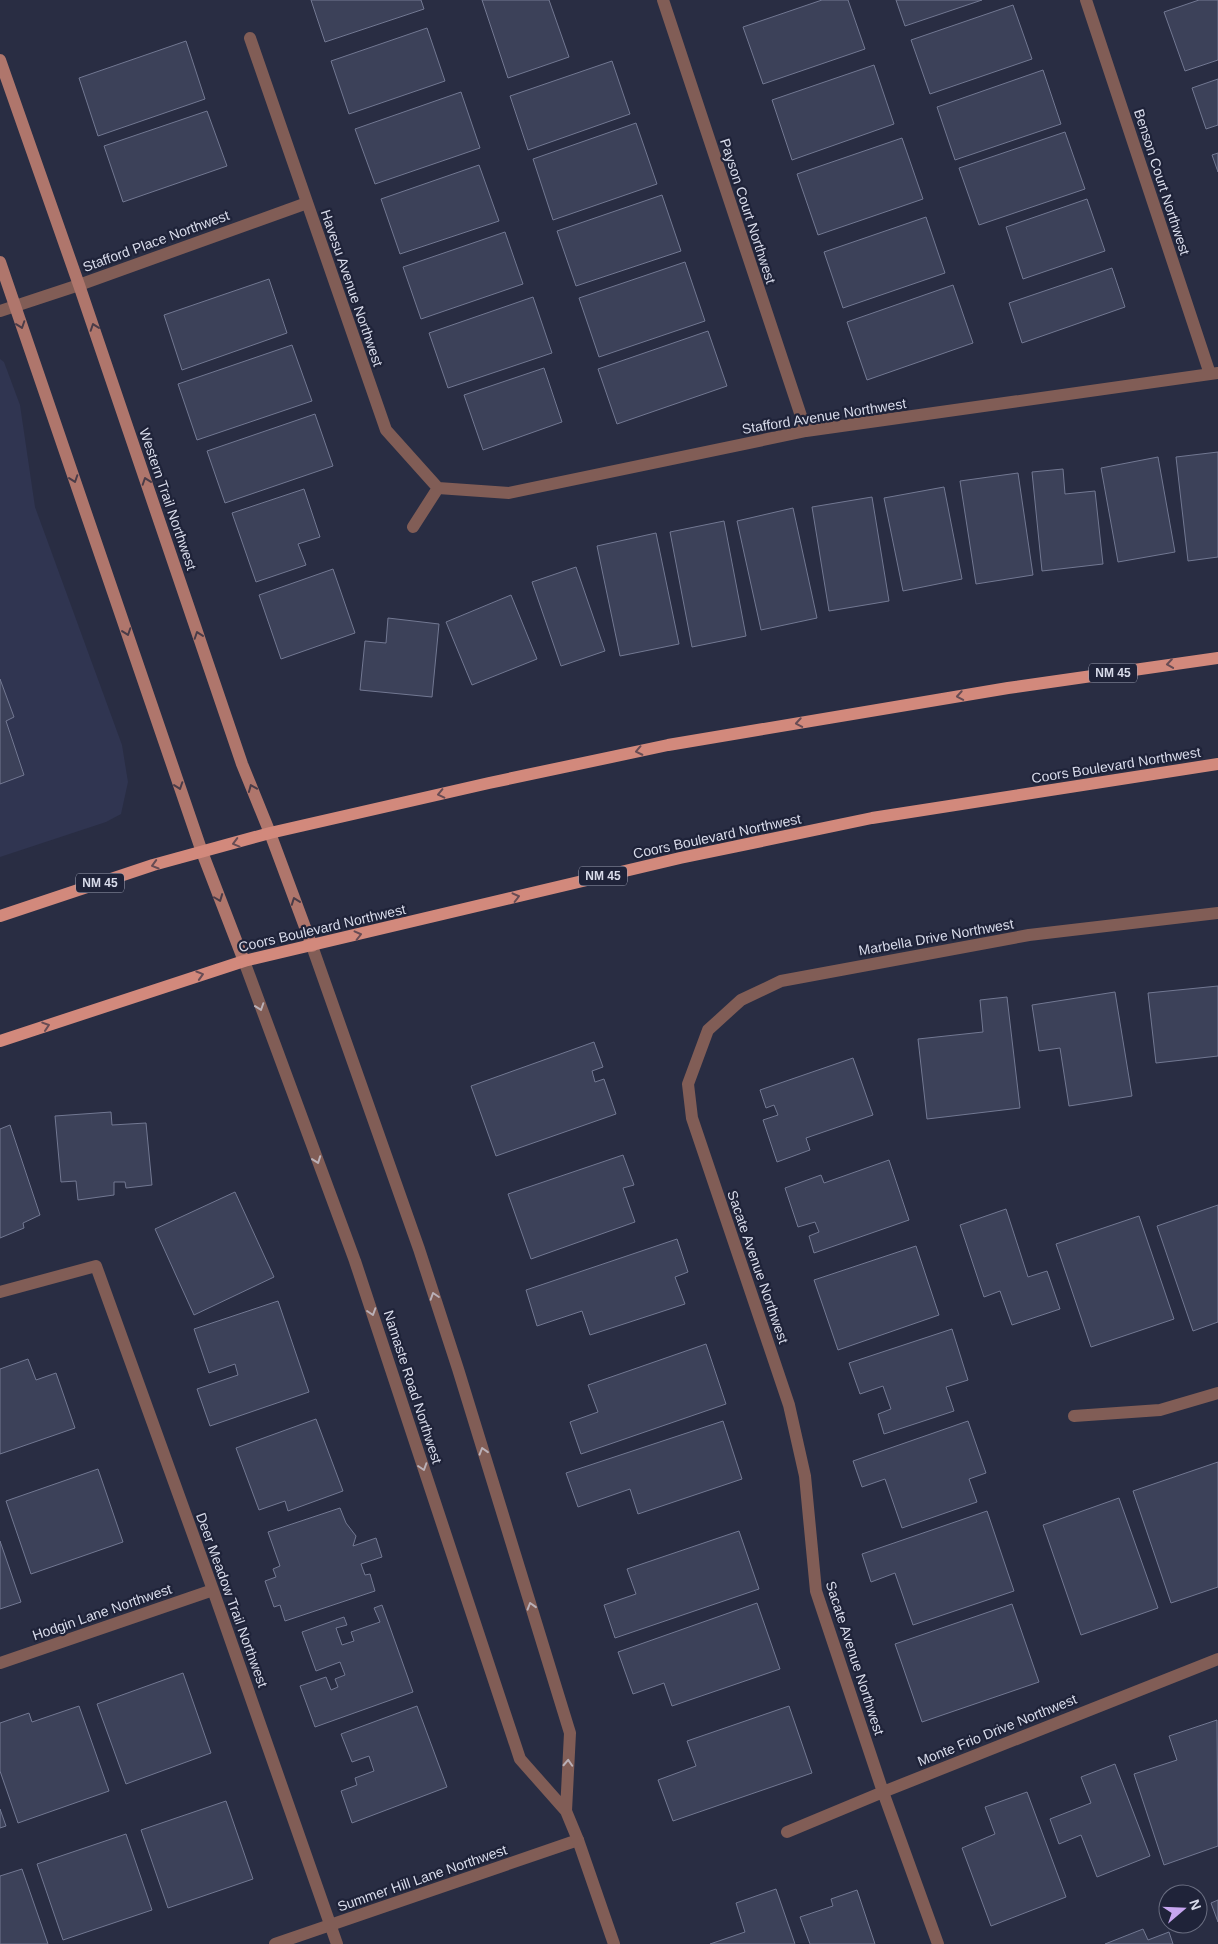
<svg xmlns="http://www.w3.org/2000/svg" width="1218" height="1944" font-family="Arial,sans-serif">
<style>
.built{fill:#303551}
.building{fill:#3c4159;stroke:#727892}
.lines{fill:none;stroke-linecap:round;stroke-linejoin:round}
.minor{stroke:#815d56;stroke-width:12}
.tertiary{stroke:#815d56;stroke-width:12}
.secondary{stroke:#af766c;stroke-width:12}
.primary{stroke:#d2897c;stroke-width:12}
.oneway{stroke:#4a3c48}
.oneway2{stroke:#674c54}
.oneway3{stroke:#bab0b7}
.labels{text-anchor:middle;stroke-width:4.5;stroke-linejoin:round;paint-order:stroke}
.shield{fill:#1f2339;stroke:#a1a4b6;stroke-width:1}
.shield-label{font-size:12px;font-weight:bold;fill:#d9dceb}
.street-label{font-size:14px;fill:#d9dceb;stroke:#1f2339}
</style>
<rect width="100%" height="100%" fill="#292d43"/>
<path class="built" d="M0,359l4,3 16,43 15,102 87,238 6,37 -7,32 -15,8 -106,35z"/>
<path class="building" d="M311,0h110l3,9 -99,33z
M482,0h67l20,57 -61,21z
M822,0h26l17,49 -102,35 -20,-57z
M896,0h86l-77,26z
M1199,0h19v60l-33,11 -21,-59z
M1013,5l19,54 -102,35 -19,-54z
M427,28l18,53 -96,33 -18,-53z
M186,41l19,58 -107,37 -19,-58z
M612,61l18,53 -102,36 -18,-54z
M874,65l20,59 -102,36 -20,-60z
M1043,70l18,54 -106,36 -18,-53z
M1218,79v46l-12,4 -14,-41z
M461,92l19,56 -105,36 -20,-55z
M207,111l20,55 -104,36 -19,-56z
M636,123l21,61 -104,36 -20,-61z
M1065,132l20,57 -106,36 -20,-57z
M902,138l21,61 -105,36 -21,-61z
M1218,153v19l-6,-17z
M479,165l20,56 -99,33 -19,-55z
M662,195l19,56 -105,35 -19,-55z
M1087,199l18,52 -82,28 -17,-52z
M926,217l19,56 -102,35 -19,-56z
M505,232l18,52 -102,35 -18,-52z
M685,262l20,59 -106,36 -20,-59z
M1112,268l13,39 -103,36 -13,-40z
M269,279l18,54 -105,37 -18,-55z
M953,285l20,58 -106,37 -20,-58z
M533,297l19,56 -104,35 -19,-55z
M708,331l19,55 -110,38 -19,-55z
M292,345l20,56 -115,39 -19,-56z
M544,368l18,54 -79,28 -19,-55z
M315,414l18,52 -108,37 -18,-52z
M1218,452v105l-30,4 -12,-104z
M1158,457l17,95 -57,10 -17,-94z
M1063,469l2,25 30,-3 8,73 -61,7 -10,-99z
M1018,473l15,102 -57,9 -16,-103z
M944,487l18,92 -59,12 -19,-93z
M304,489l16,48 -22,7 8,21 -50,17 -24,-69z
M872,497l17,104 -60,10 -17,-104z
M793,508l24,110 -56,12 -24,-109z
M724,521l22,115 -54,11 -22,-115z
M656,533l23,111 -59,12 -23,-110z
M576,567l29,84 -44,15 -29,-84z
M333,569l22,64 -74,26 -22,-64z
M511,595l26,64 -65,26 -26,-63z
M388,618l51,6 -7,73 -72,-7 5,-49 21,2z
M0,679l14,38 -8,4 18,54 -24,9z
M1218,986v70l-62,7 -8,-70z
M1115,992l17,104 -63,10 -9,-58 -21,3 -7,-46z
M1007,997l13,111 -93,11 -9,-80 65,-7 -3,-32z
M594,1042l9,25 -11,4 3,11 9,-3 12,35 -120,42 -25,-70z
M853,1058l20,57 -67,23 4,12 -33,12 -14,-42 15,-5 -4,-10 -8,3 -6,-18z
M111,1112l1,13 34,-2 6,62 -26,3 -1,-6h-11v13l-36,5 -2,-19 -15,1 -6,-66z
M10,1125l30,90 -17,8 1,5 -24,10v-109z
M623,1155l11,30 -11,3 12,34 -104,37 -23,-65z
M889,1160l20,60 -95,33 -5,-17 10,-4 -4,-10 -17,5 -13,-39 36,-13 3,8z
M235,1192l39,85 -80,38 -39,-86z
M1218,1205v117l-25,9 -36,-105z
M1006,1209l22,68 19,-6 13,38 -48,16 -12,-34 -16,6 -24,-72z
M1139,1216l35,103 -83,28 -35,-103z
M677,1239l11,33 -13,5 10,27 -95,31 -8,-24 -45,15 -11,-36z
M916,1246l23,69 -101,35 -24,-70z
M278,1301l31,91 -99,34 -13,-37 41,-14 -3,-11 -26,9 -15,-44z
M952,1329l16,51 -22,7 8,24 -70,23 -6,-20 13,-5 -8,-23 -23,8 -11,-31z
M706,1344l20,60 -145,50 -11,-32 28,-10 -10,-27z
M28,1359l8,21 20,-7 19,55 -75,26v-85z
M316,1419l27,72 -55,20 -3,-10 -26,9 -23,-62z
M723,1421l19,58 -104,35 -8,-25 -52,18 -12,-34z
M968,1421l18,52 -17,6 8,23 -75,26 -17,-49 -23,8 -9,-26z
M1218,1462v125l-47,16 -38,-112z
M98,1469l25,73 -92,32 -25,-73z
M1119,1498l39,110 -77,27 -38,-110z
M340,1508l6,15 10,13 -3,10 23,-8 6,19 -21,7 4,11 5,-1 5,17 -90,30 -5,-16 -6,2 -9,-26 11,-4 -3,-8 7,-3 -12,-34z
M987,1511l27,80 -101,34 -18,-52 -24,9 -9,-28z
M739,1531l20,58 -144,49 -11,-33 32,-11 -9,-25z
M0,1541l21,61 -21,7z
M757,1603l23,66 -108,37 -8,-23 -31,11 -15,-42z
M1012,1604l27,78 -117,40 -27,-78z
M382,1605l31,87 -98,35 -15,-41 26,-9 5,13 7,-3 -3,-8 10,-4 -5,-13 -24,9 -14,-39 42,-15 3,8 -11,3 6,17 12,-4 -3,-9 29,-10 -6,-14z
M183,1673l28,80 -85,31 -29,-80z
M79,1706l30,85 -91,32 -18,-52v-48l29,-10 3,9z
M417,1706l30,81 -95,36 -11,-32 16,-6 -2,-7 19,-7 -5,-15 -17,6 -11,-28z
M789,1706l23,67 -139,48 -15,-41 38,-14 -9,-25z
M1217,1720l1,126 -54,19 -30,-91 43,-14 -8,-24z
M1115,1764l35,92 -53,21 -16,-42 -22,9 -9,-25 41,-16 -10,-26z
M1027,1792l39,105 -75,29 -29,-78 33,-14 -10,-27z
M226,1801l27,78 -85,29 -27,-78z
M0,1809l6,17 -6,2z
M126,1834l26,76 -89,30 -26,-76z
M22,1869l26,75h-48v-68z
M776,1889l19,55h-85l35,-12 -9,-29z
M857,1890l18,54h-65l-10,-27 33,-11 -2,-7z
M1218,1900v22l-7,-19z
M1143,1929l5,11 21,-8 4,12h-68z"/>
<g class="lines">
<path class="minor" d="M663,0l143,431
M1086,0l124,374
M250,38l136,392 52,58 -25,39
M0,311l79,-26 228,-82
M438,488l71,5 297,-62 412,-58
M0,1292l96,-26 117,324 124,354
M1074,1416l86,-6 58,-17
M0,1663l213,-73
M787,1832l96,-40 335,-133
M275,1944l303,-104
M938,1944l-55,-152 -67,-201 -11,-115 -16,-71 -97,-287 -4,-34 20,-54 33,-30 40,-19 248,-46 189,-22"/>
<path class="tertiary" d="M312,946l107,303 39,120 112,364 -4,78
M244,961l111,300 165,498 46,52 12,29 36,104"/>
<path class="secondary" d="M0,60l79,225 163,479 28,69 42,113
M0,262l202,590 42,109"/>
<path class="primary" d="M0,916l153,-51 117,-32 219,-50 179,-38 340,-57 210,-30
M0,1041l244,-80 436,-103 192,-40 346,-54"/>
</g>
<defs><path id="oneway-chevron" d="M-2-3.5L2.5 0L-2 3.5" fill="none" stroke-width="1.6" stroke-linecap="round" stroke-linejoin="round" transform="scale(1.25)"/></defs>
<g class="oneway">
<use href="#oneway-chevron" transform="translate(21 325) rotate(71)"/>
<use href="#oneway-chevron" transform="translate(94 327) rotate(-109)"/>
<use href="#oneway-chevron" transform="translate(74 479) rotate(71)"/>
<use href="#oneway-chevron" transform="translate(146 481) rotate(-109)"/>
<use href="#oneway-chevron" transform="translate(127 632) rotate(71)"/>
<use href="#oneway-chevron" transform="translate(198 635) rotate(-109)"/>
<use href="#oneway-chevron" transform="translate(179 786) rotate(71)"/>
<use href="#oneway-chevron" transform="translate(252 788) rotate(-112)"/>
<use href="#oneway-chevron" transform="translate(219 898) rotate(69)"/>
<use href="#oneway-chevron" transform="translate(295 901) rotate(-110)"/>
</g>
<g class="oneway2">
<use href="#oneway-chevron" transform="translate(1170 664) rotate(172)"/>
<use href="#oneway-chevron" transform="translate(960 696) rotate(170)"/>
<use href="#oneway-chevron" transform="translate(799 723) rotate(170)"/>
<use href="#oneway-chevron" transform="translate(639 751) rotate(168)"/>
<use href="#oneway-chevron" transform="translate(441 794) rotate(167)"/>
<use href="#oneway-chevron" transform="translate(236 843) rotate(165)"/>
<use href="#oneway-chevron" transform="translate(155 865) rotate(164)"/>
<use href="#oneway-chevron" transform="translate(516 897) rotate(-14)"/>
<use href="#oneway-chevron" transform="translate(358 935) rotate(-14)"/>
<use href="#oneway-chevron" transform="translate(200 975) rotate(-17)"/>
<use href="#oneway-chevron" transform="translate(46 1026) rotate(-18)"/>
</g>
<g class="oneway3">
<use href="#oneway-chevron" transform="translate(260 1007) rotate(71)"/>
<use href="#oneway-chevron" transform="translate(317 1160) rotate(70)"/>
<use href="#oneway-chevron" transform="translate(434 1296) rotate(-108)"/>
<use href="#oneway-chevron" transform="translate(372 1312) rotate(72)"/>
<use href="#oneway-chevron" transform="translate(483 1451) rotate(-107)"/>
<use href="#oneway-chevron" transform="translate(423 1467) rotate(72)"/>
<use href="#oneway-chevron" transform="translate(531 1606) rotate(-107)"/>
<use href="#oneway-chevron" transform="translate(568 1763) rotate(-87)"/>
</g>
<g class="labels">
<g class="shield">
<rect x="1089" y="663.5" width="48" height="19" rx="4"/>
<rect x="579" y="866.5" width="48" height="19" rx="4"/>
<rect x="76" y="873.5" width="48" height="19" rx="4"/>
</g>
<g class="shield-label">
<text x="1113" y="677">NM 45</text>
<text x="603" y="880">NM 45</text>
<text x="100" y="887">NM 45</text>
</g>
<g class="street-label">
<text transform="translate(1162 182) rotate(72)" y="5">Benson Court Northwest</text>
<text transform="translate(748 211) rotate(72)" y="5">Payson Court Northwest</text>
<text transform="translate(156 241) rotate(-20)" y="5">Stafford Place Northwest</text>
<text transform="translate(352 288) rotate(71)" y="5">Havesu Avenue Northwest</text>
<text transform="translate(824 416) rotate(-9)" y="5">Stafford Avenue Northwest</text>
<text transform="translate(168 499) rotate(71)" y="5">Western Trail Northwest</text>
<text transform="translate(1116 765) rotate(-9)" y="5">Coors Boulevard Northwest</text>
<text transform="translate(717 836) rotate(-12)" y="5">Coors Boulevard Northwest</text>
<text transform="translate(322 928) rotate(-13)" y="5">Coors Boulevard Northwest</text>
<text transform="translate(936 937) rotate(-10)" y="5">Marbella Drive Northwest</text>
<text transform="translate(758 1267) rotate(71)" y="5">Sacate Avenue Northwest</text>
<text transform="translate(413 1387) rotate(72)" y="5">Namaste Road Northwest</text>
<text transform="translate(232 1600) rotate(70)" y="5">Deer Meadow Trail Northwest</text>
<text transform="translate(102 1612) rotate(-19)" y="5">Hodgin Lane Northwest</text>
<text transform="translate(855 1658) rotate(72)" y="5">Sacate Avenue Northwest</text>
<text transform="translate(997 1730) rotate(-22)" y="5">Monte Frio Drive Northwest</text>
<text transform="translate(422 1878) rotate(-19)" y="5">Summer Hill Lane Northwest</text>
</g>
</g>
<g transform="translate(1183 1909) rotate(71)"><circle r="24" fill="#1f2339" stroke="#696d80"/>
<path d="M0-4L9 19L0 12L-9 19Z" fill="#c7a6f0"/>
<text y="-8" font-size="14" font-weight="bold" text-anchor="middle" fill="#d9dceb">N</text>
</g>
</svg>
